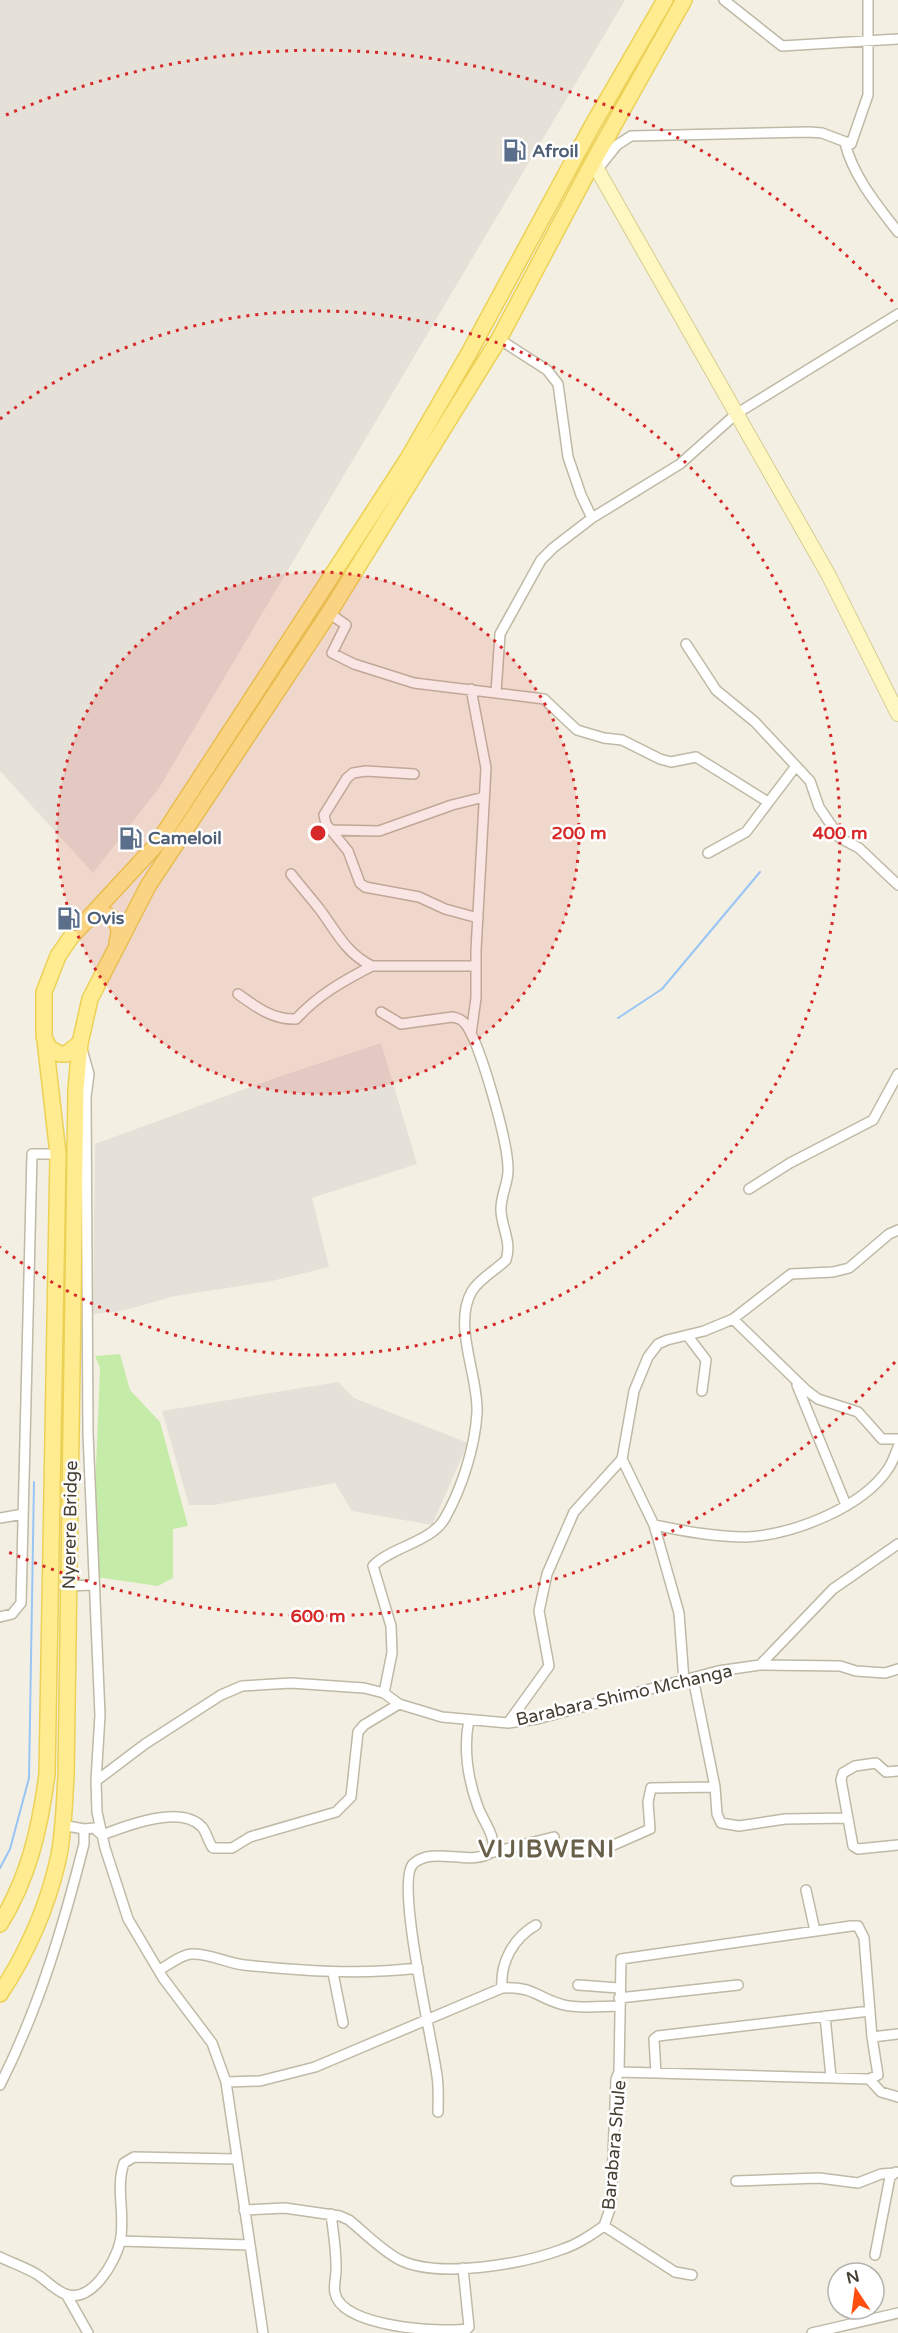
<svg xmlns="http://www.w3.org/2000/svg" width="898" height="2333" font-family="'Varela Round',sans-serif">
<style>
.industrial{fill:#e5e0d8}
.green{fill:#c5eba8}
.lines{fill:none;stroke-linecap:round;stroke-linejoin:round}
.stream{stroke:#99c5f5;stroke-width:2}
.street-casing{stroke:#bfb9a5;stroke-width:12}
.secondary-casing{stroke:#d6cc8f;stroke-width:16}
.primary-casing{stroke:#ecd157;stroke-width:18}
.street{stroke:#fff;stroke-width:9}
.secondary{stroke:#fff7c1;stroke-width:14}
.primary{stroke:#ffec90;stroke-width:15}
.ring{fill:none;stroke:#d62828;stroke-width:3;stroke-dasharray:3 6}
.labels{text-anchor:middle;stroke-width:5;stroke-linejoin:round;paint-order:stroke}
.service-label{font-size:18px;font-weight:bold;fill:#4e5e75;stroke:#fff;text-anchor:start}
.street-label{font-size:18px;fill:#454033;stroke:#fff}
.district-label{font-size:24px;font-weight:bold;letter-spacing:1.5px;fill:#686049;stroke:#fff}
.centre{fill:#d62828;stroke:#fff;stroke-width:3}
.ring-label{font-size:18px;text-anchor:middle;font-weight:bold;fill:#d62828;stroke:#fff;stroke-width:5;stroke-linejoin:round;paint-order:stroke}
</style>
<rect width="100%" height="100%" fill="#f3f0e3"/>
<path class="industrial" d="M0,0h625l-466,788 -66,85 -93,-102z
M381,1043l36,121 -105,34 17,69 -57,14 -97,15 -53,15 -29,3 2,-170 183,-67z
M338,1382l16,16 114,45 -36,82 -80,-14 -17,-28 -121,22h-25l-27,-94z"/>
<path class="green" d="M120,1354l10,36 30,32 28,104 -15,3v49l-15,8 -62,-9 -4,-11 8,-198 -5,-12z"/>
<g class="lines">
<path class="stream" d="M618,1018l44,-29 98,-117
M0,1868l10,-19 19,-71 5,-296"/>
<defs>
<path id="street" d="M724,0l58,46 116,-7
M845,143c8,33 32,62 53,89
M597,170l20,-25 14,-9 178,-4 13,1 29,11 17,-49v-95
M499,339l48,31 11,14 10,73 13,38 11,23
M329,613l17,12 -14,28 22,11 60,19 130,16 33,31 27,8 18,2 38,19 11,3 25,-5 72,45
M686,644l30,46 39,32 55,59 9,26 21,31 19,10 39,37
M496,692l4,-58 41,-74 12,-12 39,-30 88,-54 56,-50 162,-100
M414,774l-48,-3 -13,2 -6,5 -23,37 2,9 22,27 12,32 5,4 54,10 26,12 33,9
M331,830l48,1 73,-26 32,-8
M708,853l38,-21 50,-66
M291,874c10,13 21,25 30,37 16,22 26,43 51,55h104
M238,994c18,13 35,26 58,25 22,-24 47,-38 76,-53
M381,1012l20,12 51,-7c7,1 11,3 15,9 14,22 42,118 41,145 0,13 -8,26 -7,40 1,18 11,31 5,49 -10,10 -27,19 -34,31 -20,34 7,86 5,122 -2,34 -15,75 -32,105 -13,24 -54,29 -72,48l18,60 1,27 -8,40
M471,1034l5,-36v-48l10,-182 -15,-79
M83,1053l6,21 -3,23 2,337 12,281 -4,66 1,31 8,36 23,71 35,59 49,65 14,39 37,251
M749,1189l41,-26 83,-43 25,-46
M733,1319l73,71 12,9 40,13 24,27h16
M687,1335l19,25 -4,31
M797,1385l49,120
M0,1518l23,-4
M654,1525c30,6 61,12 92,12 46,-2 116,-29 142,-68 5,-7 7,-15 10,-22
M69,1586l23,-1
M0,1617l12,-3 9,-11 11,-449h26
M760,1665l73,-76 65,-45
M693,1678l22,109 2,27 4,9 18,3 46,-7 63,-1
M684,1681l-5,-68 -25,-88 -32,-66 12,-68 14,-34 10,-13 9,-4 37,-9 29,-12 58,-45 42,-2 16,-4 40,-34 9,-4
M508,1723l41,-57 -10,-55 8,-37 27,-62 48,-53
M898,1771l-12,1 -10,-9 -21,3 -12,7 -2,7 12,66 5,3 40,-4
M96,1781l49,-37 76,-49 21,-9 49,-3 73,5 20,5 15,11 43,13 66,6 29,-4 181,-48 42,-6 80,1 16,5 29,2 13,-4
M84,1829l10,-1 8,7c24,-9 78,-31 100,-8 5,6 6,15 11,21h19l18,-11 86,-25 15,-15 7,-65 6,-7 35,-21
M600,1851l50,-22 -2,-27 3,-14 64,-1
M490,1853l64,-16
M806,1890l9,41
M159,1970c10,-5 21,-15 32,-16 18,-1 35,9 53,11 59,6 116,10 174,3
M333,1973l10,50
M578,1985l41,3
M502,1988c-2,-25 11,-50 34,-63
M619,1998l119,-13
M825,2016l6,61
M619,2072l2,-113 230,-33h7l6,12 8,99
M656,2073l-2,-34 4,-3 212,-25
M869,2079l12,13 17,5
M226,2082l34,-1 55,-14 187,-79c33,-2 34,10 62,17 17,4 38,1 56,1
M0,2085c39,-77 63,-158 84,-241v-15l-22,-4
M438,2112c0,-12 1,-24 -1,-36 -4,-34 -42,-193 -24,-212 20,-19 59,4 80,-13 3,-15 -10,-30 -15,-44 -10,-27 -15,-59 -9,-87
M736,2181l83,-3 39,5 23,-9 14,-1
M244,2210l41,-2 55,8 9,4c16,13 32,30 51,40 39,19 123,4 163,-11 15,-5 28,-14 41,-23l7,-20 5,-127 3,-7 250,7 9,-4 -6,-38 26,-3
M331,2214c2,17 5,34 5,51 1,9 -3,20 -1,28 6,34 105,40 132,36l2,-2 -6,-59
M604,2226l71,46 17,3
M120,2241l130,4
M875,2255l15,-78 6,-5
M0,2257c12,6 27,11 38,18 9,6 17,15 27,19 26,10 50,-31 55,-52 6,-26 -5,-53 4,-79l10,-6 102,2
M66,2294l22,39
M812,2333l86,-20"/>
<path id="secondary" d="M593,162l235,412 70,140"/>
<path id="primary" d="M665,0l-73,126 -123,227 -62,107 -250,384 -86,93 -13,19 -14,36v45l5,11 11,6h6l14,-11 10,-44 58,-113 181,-273 170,-274 94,-177 91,-162
M87,920l17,-6c13,4 18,14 13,28
M0,1924c29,-47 40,-96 47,-150l11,-620 -13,-114
M0,1994c27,-41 47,-86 58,-134 6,-27 6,-56 8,-83l10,-687 4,-47"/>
</defs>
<use href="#street" class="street-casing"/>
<use href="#secondary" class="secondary-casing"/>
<use href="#primary" class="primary-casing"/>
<use href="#street" class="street"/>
<use href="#secondary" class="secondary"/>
<use href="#primary" class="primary"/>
</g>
<circle cx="318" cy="833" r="261" fill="#d62828" fill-opacity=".12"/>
<g class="ring">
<circle cx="318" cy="833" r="261"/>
<path d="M0 419A522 522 0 1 1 0 1247"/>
<path d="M895 1362A783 783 0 0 1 6 1551M6 115A783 783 0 0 1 895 304"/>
</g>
<defs>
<symbol id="fuel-bare" viewBox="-9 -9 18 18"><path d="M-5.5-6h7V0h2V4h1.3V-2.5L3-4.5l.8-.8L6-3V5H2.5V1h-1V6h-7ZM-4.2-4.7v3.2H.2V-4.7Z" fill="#5c6f8a" stroke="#fff" stroke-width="2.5" paint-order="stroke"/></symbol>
</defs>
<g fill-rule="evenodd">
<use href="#fuel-bare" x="498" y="134" width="33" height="33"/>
<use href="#fuel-bare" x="114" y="822" width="33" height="33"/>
<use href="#fuel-bare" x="52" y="902" width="33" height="33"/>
</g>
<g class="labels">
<g class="service-label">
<text x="532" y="157">Afroil</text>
<text x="148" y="844">Cameloil</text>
<text x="87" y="924">Ovis</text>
</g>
<g class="street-label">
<text transform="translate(70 1525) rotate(-89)" y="6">Nyerere Bridge</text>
<text transform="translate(624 1695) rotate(-13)" y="6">Barabara Shimo Mchanga</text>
<text transform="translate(614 2145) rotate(-85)" y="6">Barabara Shule</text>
</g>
<g class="district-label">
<text x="547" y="1857">VIJIBWENI</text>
</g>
</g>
<circle cx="318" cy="833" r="9" class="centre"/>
<g class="ring-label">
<text x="579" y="839">200 m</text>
<text x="840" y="839">400 m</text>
<text x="318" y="1622">600 m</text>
</g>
<g transform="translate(856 2291) rotate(347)"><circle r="28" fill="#ffffff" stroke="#b5b3ad" stroke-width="1.5"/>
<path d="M0-4.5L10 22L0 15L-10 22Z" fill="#ff4e0e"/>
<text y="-9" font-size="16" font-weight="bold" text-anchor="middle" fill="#454033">N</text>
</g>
</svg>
